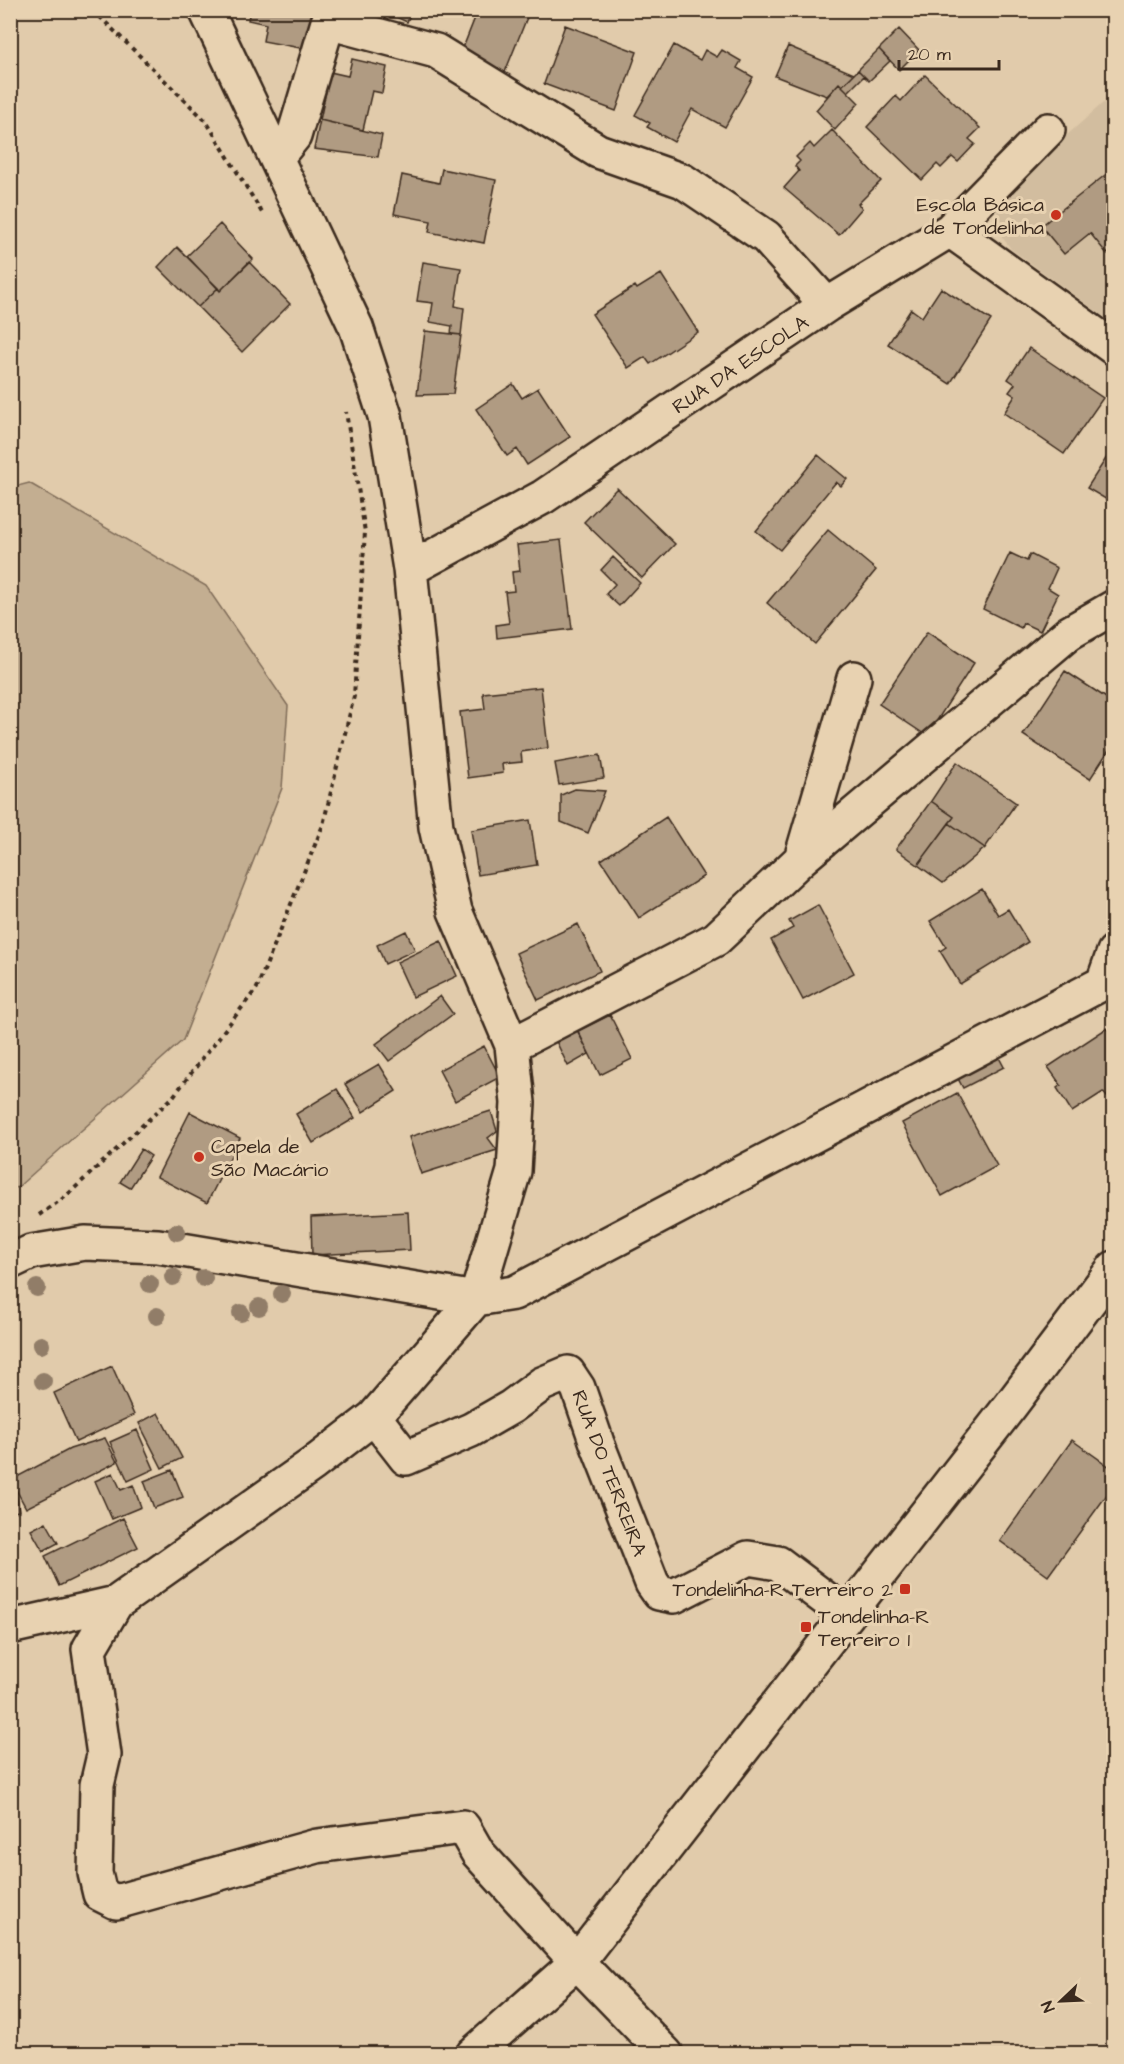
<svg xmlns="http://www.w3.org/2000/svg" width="1124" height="2064" font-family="'Architects Daughter',sans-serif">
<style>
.built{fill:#d2bd9f}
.green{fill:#c3ae91;stroke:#7f6c58;stroke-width:1.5}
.building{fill:#b09b82;stroke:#3b2a1e;stroke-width:1.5}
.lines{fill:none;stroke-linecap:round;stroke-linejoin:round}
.minor-casing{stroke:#3b2a1e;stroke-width:38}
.primary-casing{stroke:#3b2a1e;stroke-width:38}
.path{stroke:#3b2a1e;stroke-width:4;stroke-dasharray:4.5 4.5;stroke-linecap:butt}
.minor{stroke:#e8d2b1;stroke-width:33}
.primary{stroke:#e8d2b1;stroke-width:33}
.tree{fill:#917d67}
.poi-dot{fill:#c8321e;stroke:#e8d2b1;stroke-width:2}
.labels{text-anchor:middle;stroke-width:6;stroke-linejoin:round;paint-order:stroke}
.poi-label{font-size:20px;fill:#3b2a1e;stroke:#e8d2b1;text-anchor:end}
.street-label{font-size:20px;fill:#3b2a1e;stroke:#e8d2b1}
</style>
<rect width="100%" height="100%" fill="#e1cbab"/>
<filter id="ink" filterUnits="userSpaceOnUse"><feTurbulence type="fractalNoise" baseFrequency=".0167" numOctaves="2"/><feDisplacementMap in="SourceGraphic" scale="12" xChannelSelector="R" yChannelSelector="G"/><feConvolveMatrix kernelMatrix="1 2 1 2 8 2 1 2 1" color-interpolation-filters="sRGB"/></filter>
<g filter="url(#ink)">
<path class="built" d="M1103,103l10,1v219l-102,-74 -9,-12 -4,-15 -1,-14 6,-16z"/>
<path class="green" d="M29,483l177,103 82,120 -6,82 -99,252 -164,146 -8,5 -1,-703z"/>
<path class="building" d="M250,10h63l-7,39 -43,-8 3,-17 -18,-4z
M381,10h31l-5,12z
M478,10h52l-25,62 -40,-16 2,-6 -4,-2z
M565,25l72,27 -21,59 -72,-27z
M899,29l20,21 -20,20 -20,-21z
M674,45l26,15 5,-10 12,7 5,-7 19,11 -4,7 16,9 -28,50 -33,-18 -18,33 -27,-15 3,-4 -15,-8z
M788,46l66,28 -12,12 -3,-3 -12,13 -52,-20z
M879,49l11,12 -21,20 -11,-11z
M352,59l35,8 -5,26 -10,-2 -9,39 -43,-10 10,-48 18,4z
M858,70l6,6 -16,16 -6,-6z
M925,75l55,53 -11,11 6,5 -17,18 -6,-5 -11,11 -4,-4 -15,16 -55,-53 29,-31 5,5z
M839,83l20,20 -24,27 -19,-20z
M320,120l62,15 -4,22 -64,-8z
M832,130l49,51 -23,23 4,4 -23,27 -55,-47 15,-17 -4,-5 5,-5 -4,-4 14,-14 4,5z
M1114,168v80l-7,6 -17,-21 -26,21 -23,-28z
M442,169l54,11 -12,63 -55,-11 2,-11 -37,-7 8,-39 37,8z
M220,224l33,35 -33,32 -33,-35z
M177,247l41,41 -20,19 -40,-40z
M249,262l41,42 -48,48 -44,-45 20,-19 2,3z
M423,262l38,6 -6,38 9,2 -3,27 -10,-1 1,-8 -22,-4 3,-19 -16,-2z
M661,274l37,58 -48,32 -5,-7 -17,11 -36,-54 43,-28 2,3z
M941,288l50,32 -41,64 -62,-40 23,-35 11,8z
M425,331l36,4 -8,59 -36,1z
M1029,348l74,50 -39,56 -60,-41 11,-17 -6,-4 6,-8 -7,-5z
M513,384l9,14 16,-10 32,49 -43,28 -10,-16 -10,7 -31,-47z
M1114,446v58l-27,-16z
M818,455l29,24 -6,7 -5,-4 -56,68 -24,-19z
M617,488l58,56 -33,34 -58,-56z
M828,530l48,40 -61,74 -48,-41z
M561,540l11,89 -75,9 -1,-13 13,-2 -4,-31 9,-1 -2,-19 8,-1 -3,-26z
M1010,553l17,8 3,-7 27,14 -9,20 10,6 -18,37 -17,-8 -2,5 -38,-19z
M613,557l27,26 -21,23 -13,-12 9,-10 -14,-14z
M927,632l47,31 -47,73 -48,-32z
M1065,671l49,32v39l-24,37 -67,-44z
M541,687l7,61 -27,4 1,10 -20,2 1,9 -35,5 -8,-66 25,-3 -2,-16z
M600,755l4,23 -45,7 -4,-22z
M957,762l59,41 -31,45 -36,-25 5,-6 -23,-16z
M575,789l30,2 -17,42 -27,-11v-27z
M931,801l23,16 -36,48 -22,-16z
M666,817l38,59 -65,42 -38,-58z
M530,820l7,45 -59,10 -7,-45z
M949,823l36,25 -42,35 -25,-18z
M982,889l16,26 10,-6 20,33 -68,42 -20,-33 6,-4 -16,-26z
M818,905l36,68 -51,27 -32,-60 22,-12 -4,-7z
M578,924l22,47 -62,29 -22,-47z
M406,931l9,19 -30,14 -8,-19z
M441,941l16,35 -44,21 -16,-35z
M440,996l13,18 -64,47 -13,-17z
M610,1015l22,44 -32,16 -22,-44z
M576,1028l13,26 -21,12 -13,-27z
M1107,1028l7,10v54l-7,5 -4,-5 -31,20 -15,-24 4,-3 -13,-18z
M484,1046l16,31 -45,24 -16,-31z
M994,1048l10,19 -41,21 -10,-19z
M379,1064l17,27 -33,21 -18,-28z
M337,1089l18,29 -42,25 -17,-29z
M957,1093l40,73 -55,30 -40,-73z
M491,1111l6,20 -9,7 9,12 -76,24 -12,-37z
M190,1112l50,26 -33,65 -50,-26z
M141,1149l10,7 -21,32 -10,-6z
M408,1212l2,38 -98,5 -1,-38z
M112,1366l22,49 -58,27 -22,-49z
M158,1413l24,45 -20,10 -23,-45z
M137,1430l17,39 -26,12 -18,-39z
M105,1438l12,24 -91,46 -15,-28 59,-31z
M1072,1440l42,30v15l-66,91 -48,-35z
M172,1470l11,27 -29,11 -10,-27z
M113,1473l8,17 12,-5 8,22 -29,12 -17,-38z
M16,1492l3,19 -9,2v-20z
M123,1518l15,29 -79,39 -14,-30z
M46,1522l12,21 -15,8 -12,-21z"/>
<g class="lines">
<defs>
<path id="minor" d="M276,158l18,-22 34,-114 108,29 162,100 85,30 83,56 61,68
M950,230l164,118
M410,569l133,-72 284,-192 123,-75 98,-100
M801,859l53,-181
M512,1045l204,-106 85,-80 268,-226 45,-26
M10,1262l21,-10 54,-9 73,3 318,53 38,-6 589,-310 11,-31
M374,1417l32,41 65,-28 40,-23 31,-23 26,-11 10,15 19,55 55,140 7,10 15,3 74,-38 30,5 69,52
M116,1603l-27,46 15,106 -7,30 -2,88 5,21 16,8 201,-56 146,-19 15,26 99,109 89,92
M10,1627l106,-24 197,-139 61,-47 102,-118 38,-128 4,-68 -6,-58 -57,-134 -19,-84 -26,-258 -25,-153 -29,-89 -150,-317"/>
<path id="primary" d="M473,2054l104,-92 434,-557 103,-137"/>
</defs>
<use href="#minor" class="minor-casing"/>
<use href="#primary" class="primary-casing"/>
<path class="path" d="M93,10l113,111 58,95
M39,1215l26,-18 107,-99 85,-110 66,-163 31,-129 11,-164 -19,-120"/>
<use href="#minor" class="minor"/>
<use href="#primary" class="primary"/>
</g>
<g class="tree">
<circle cx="177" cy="1232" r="9"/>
<circle cx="173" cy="1277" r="9"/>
<circle cx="204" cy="1278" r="9"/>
<circle cx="150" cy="1284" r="9"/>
<circle cx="37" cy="1288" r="9"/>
<circle cx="282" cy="1294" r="9"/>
<circle cx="259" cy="1307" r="9"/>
<circle cx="241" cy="1313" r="9"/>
<circle cx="157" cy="1316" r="9"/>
<circle cx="41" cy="1345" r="9"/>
<circle cx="43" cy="1381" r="9"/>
</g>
</g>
<g class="poi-dot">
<circle cx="1056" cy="215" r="6"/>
<circle cx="199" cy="1157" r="6"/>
<rect x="899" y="1583" width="12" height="12" rx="3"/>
<rect x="800" y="1621" width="12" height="12" rx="3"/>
</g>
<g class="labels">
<g class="poi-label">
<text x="1044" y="211">Escola Básica<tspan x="1044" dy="23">de Tondelinha</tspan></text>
<text x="211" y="1153" text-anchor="start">Capela de<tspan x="211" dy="23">São Macário</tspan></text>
<text x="893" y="1596">Tondelinha-R Terreiro 2</text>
<text x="818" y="1623" text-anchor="start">Tondelinha-R<tspan x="818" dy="23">Terreiro 1</tspan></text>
</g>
<g class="street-label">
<text transform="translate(740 364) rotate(-34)" y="7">RUA DA ESCOLA</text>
<text transform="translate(610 1473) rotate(69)" y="7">RUA DO TERREIRA</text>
</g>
</g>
<rect width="1124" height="2064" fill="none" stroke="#e8d2b1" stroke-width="36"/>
<rect x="18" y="18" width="1088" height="2028" fill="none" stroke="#3b2a1e" stroke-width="2" filter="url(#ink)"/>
<g transform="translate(1061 2001) rotate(247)" stroke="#e8d2b1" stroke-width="4.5" paint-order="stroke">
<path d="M0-4.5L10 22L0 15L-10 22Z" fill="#3b2a1e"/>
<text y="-9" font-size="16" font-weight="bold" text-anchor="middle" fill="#3b2a1e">N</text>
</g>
<path d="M899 60v9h100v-9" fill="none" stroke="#3b2a1e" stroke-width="3"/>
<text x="908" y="60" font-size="18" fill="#3b2a1e" stroke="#e8d2b1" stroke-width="4.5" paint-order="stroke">20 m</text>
</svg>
